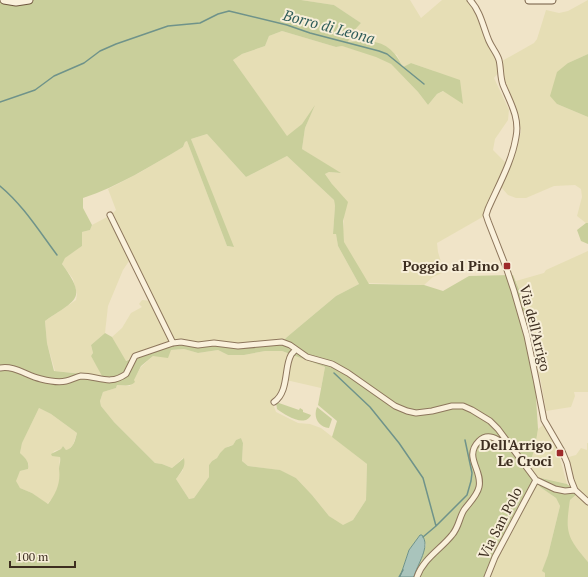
<svg xmlns="http://www.w3.org/2000/svg" width="588" height="577" font-family="'PT Serif',serif">
<style>
.farmland{fill:#e6deb5}
.green{fill:#c9cf9b;fill-rule:evenodd}
.water{fill:#a9c4bc;stroke:#6f938a}
.lines{fill:none;stroke-linecap:round;stroke-linejoin:round}
.stream{stroke:#6f938a;stroke-width:1.5}
.street-casing{stroke:#8d765c;stroke-width:7}
.secondary-casing{stroke:#6f573f;stroke-width:9}
.street{stroke:#faf1dc;stroke-width:5}
.secondary{stroke:#faf1dc;stroke-width:7}
.poi-dot{fill:#9e2a2b;stroke:#f7eed8;stroke-width:1.5}
.labels{text-anchor:middle;stroke-width:4;stroke-linejoin:round;paint-order:stroke}
.poi-label{font-size:14px;font-weight:bold;fill:#3d2e20;stroke:#f7eed8;text-anchor:end}
.street-label{font-size:14px;fill:#3d2e20;stroke:#f7eed8}
.water-label{font-size:15px;font-style:italic;fill:#2f5d5a;stroke:#f7eed8}
</style>
<rect width="100%" height="100%" fill="#f0e4c8"/>
<path class="farmland" d="M301,0h109l11,18 21,-18h28l27,54 3,17 -6,7 15,32 -1,10 -13,19 -2,11 14,14 -21,51 -49,28 1,9 6,20 -11,5 -9,8 -57,-2 -23,-40 -1,-12 1,-17 -12,-30 -7,-10 4,-2 10,1 -37,-24 3,-21 9,-21 -12,17 -15,13 -54,-77 9,-6 23,-8 4,-10 13,-5 54,16 6,-1 34,10 15,8 27,28 10,13 9,-11 7,-3 -10,-20 -23,-8 -8,4 -6,-12 -36,-15 -14,2 4,-8 10,-11 -27,-18z
M588,0v54l-20,9 -11,41 31,13v106h-2l-9,-7 5,-19 -1,-8 -6,-4 -21,1 -28,12h-10l-8,-3 -7,-8 14,-33 6,-23 -5,-22 -12,-31 -2,-17 32,-18 3,-4 9,-29 13,3 9,-2z
M207,134l39,43 41,-21 47,44 1,6 -2,28 3,-1 2,13 21,38 -23,12 -49,41 -5,5 -32,3 -75,-3 -64,-127 5,-5 -8,-21 31,-16 44,-26 2,-5 2,-1 40,105 6,1 -42,-108z
M109,216l22,42 -8,12 -15,36 -3,27 -14,12 2,8 -2,3 12,20 -48,-5 -8,-28 -2,-22 31,-21 1,-6 -4,-15 -11,-15 2,-6 18,-12v-14l8,-2 2,-5z
M588,251v141h-14l1,4 -4,11 -25,4 -5,-29 -8,-32 -10,-50 -7,-19 28,-8 2,-3z
M142,300l10,1 21,41 -33,12 -15,7 -13,-24 10,-9 9,-15 11,-6 -3,-3z
M184,349l14,4 20,-3 10,5h16l21,-4h17l43,16 -4,21 -35,-8 -6,14 -7,10 3,8 22,11 12,1 11,4 46,36 -1,36 -13,20 -10,6 -14,-10 -17,-21 -16,-17 -17,-8 -31,-4 -6,-5 1,-18 -2,-5 -5,2 -3,5 -4,1 -9,7 -3,5 -5,3 -3,4v12l-15,21 -5,1 -13,-20 7,-9v-12l-11,10 -10,-4 -7,-1 -41,-41 -13,-16 -1,-5 3,-9 13,-4 1,-3 13,1 11,-19 12,-11 18,-6z
M39,408l12,6 26,19 -4,12 -4,4 -3,1 -3,-4 -2,3 -7,2 -2,5h8l-1,13 2,4 -1,9 -6,15 -7,7 -15,-11 -12,-5 -5,-7 5,-10 8,-2 1,-4 -2,-4 -7,-8 2,-11z
M543,425l14,23 10,36 -25,-6 -2,9 16,11 4,8 -12,49 -5,16 2,2v4h-58l42,-110 6,-20 3,-18z
M587,443h1v119l-16,-18 -4,-9 -1,-19 3,-16 8,-7 -13,-35 11,-3 5,-7 6,2z"/>
<path class="green" d="M0,0h301l33,5 27,18 -10,11 -3,8c27,-3 42,-1 55,25l8,-4 49,17 3,24 -20,-13 -6,3 -9,11 -10,-13 -27,-28 -15,-7 -34,-11 -6,1 -54,-16 -13,5 -4,10 -23,8 -9,6 54,76 15,-12 13,-19 -10,23 -3,21 39,24 -12,-1 -4,2 7,10 16,18 -5,19 1,21 25,42 55,1 19,6 26,-15 44,-1 10,24 10,51 5,79 -3,18 -6,20 7,9 -49,101h-73l12,-32 -4,-10h-2l-11,15 -9,27h-400zM207,134l39,43 41,-21 47,44 1,6 -2,28h3l2,12 21,38 -23,12 -49,41 -5,5 -44,5 -30,-3 -41,1 -41,16 -14,-24 -7,-4 -14,12 2,8 -2,3 11,20 -48,-5 -7,-28 -2,-22c31,-22 43,-21 17,-57l3,-6 17,-12v-14l8,-2 2,-5 -9,-17v-10c36,-12 68,-32 100,-51l2,-5 2,-1 40,105 7,1 -43,-108zM184,349l14,4 20,-3 10,5h16l21,-4h17l43,16 -7,38 19,16 -5,16 35,27 -1,36 -13,20 -10,5 -14,-9 -17,-21 -16,-17 -16,-8 -32,-4 -6,-5 1,-18 -2,-5 -5,2 -3,5 -8,3 -5,5 -3,5 -5,3 -3,4v12l-15,21 -5,1 -13,-20c5,-7 10,-12 8,-21l-12,10 -10,-4 -7,-1 -41,-41 -13,-16 -1,-5 3,-9 13,-4 1,-3c7,0 13,2 18,-3l-1,-2 7,-14 12,-10 15,2 3,-8zM39,408l12,6 26,19c-2,7 -3,15 -11,17l-3,-4 -2,3 -10,5 1,2 8,1c1,4 -1,8 -1,12 2,13 -3,25 -11,35l-16,-11 -12,-5 -4,-7 4,-10 8,-2c2,-7 -3,-11 -8,-16l2,-10z
M588,54v63l-31,-13 -7,-8 7,-24 11,-9z
M586,223h2v21l-7,-3 -4,-11z
M276,402l23,8 1,-2 3,2v2l8,3c-6,13 -26,0 -34,-6z
M317,407l15,12 -3,9c-11,-1 -16,-11 -12,-21z
M541,478l26,6 11,9 -8,7c-5,33 -3,37 18,62v15h-43v-4l-3,-2 6,-16 12,-49 -4,-8 -16,-11 -2,-6z"/>
<path class="water" d="M420,535h2c9,12 -5,29 -8,42h-14l9,-27z"/>
<g class="lines">
<path class="stream" d="M0,102l35,-12 19,-14 30,-13 16,-12 16,-7 52,-18 32,-3 18,-9 11,-3 58,14 23,8 69,18 8,3 37,30
M0,186c23,19 39,45 57,69
M334,373l36,34 29,36 24,35 13,48
M423,537l13,-11 31,-31 4,-14 1,-8 -7,-33
M399,577l4,-7"/>
<defs>
<path id="street" d="M470,0c11,12 13,27 19,41 3,7 8,12 10,19 2,8 1,17 4,25 7,17 17,33 13,52 -4,25 -18,49 -28,72l-2,6 2,6 18,46 8,24 13,45 9,43 8,41 18,31 5,12 4,17 4,10 13,12
M110,215l63,128
M0,368c14,-3 27,8 41,11 8,2 17,4 25,2 5,-1 10,-4 15,-5 18,0 28,10 45,-2l9,-18 38,-13 8,-1 17,3 16,-2 24,3 44,-4 8,3 17,12 25,7 16,9 47,33 12,5 9,2 16,-2 20,-5h11l9,4 18,11 8,8 38,51 19,9 10,2 10,-1
M274,402c15,-10 10,-35 17,-47 1,-2 3,-3 4,-5
M417,577c6,-18 24,-28 35,-42 7,-8 7,-17 12,-25 5,-7 13,-14 15,-23 4,-17 -16,-30 0,-46 10,-10 21,0 30,6
M487,577l8,-20 41,-77"/>
<path id="secondary" d="M4,0l12,2 13,-2
M529,0h23"/>
</defs>
<use href="#street" class="street-casing"/>
<use href="#secondary" class="secondary-casing"/>
<use href="#street" class="street"/>
<use href="#secondary" class="secondary"/>
</g>
<g class="poi-dot">
<rect x="503" y="262" width="8" height="8" rx="2"/>
<rect x="556" y="449" width="8" height="8" rx="2"/>
</g>
<g class="labels">
<g class="poi-label">
<text x="499" y="271">Poggio al Pino</text>
<text x="552" y="450">Dell'Arrigo<tspan x="552" dy="16">Le Croci</tspan></text>
</g>
<g class="street-label">
<text transform="translate(535 328) rotate(76)" y="5">Via dell'Arrigo</text>
<text transform="translate(500 523) rotate(-63)" y="5">Via San Polo</text>
</g>
<g class="water-label">
<text transform="translate(329 27) rotate(15)" y="5">Borro di Leona</text>
</g>
</g>
<path d="M10 561v6h65v-6" fill="none" stroke="#3d2e20" stroke-width="2"/>
<text x="16" y="561" font-size="12" fill="#3d2e20" stroke="#f7eed8" stroke-width="3" paint-order="stroke">100 m</text>
</svg>
